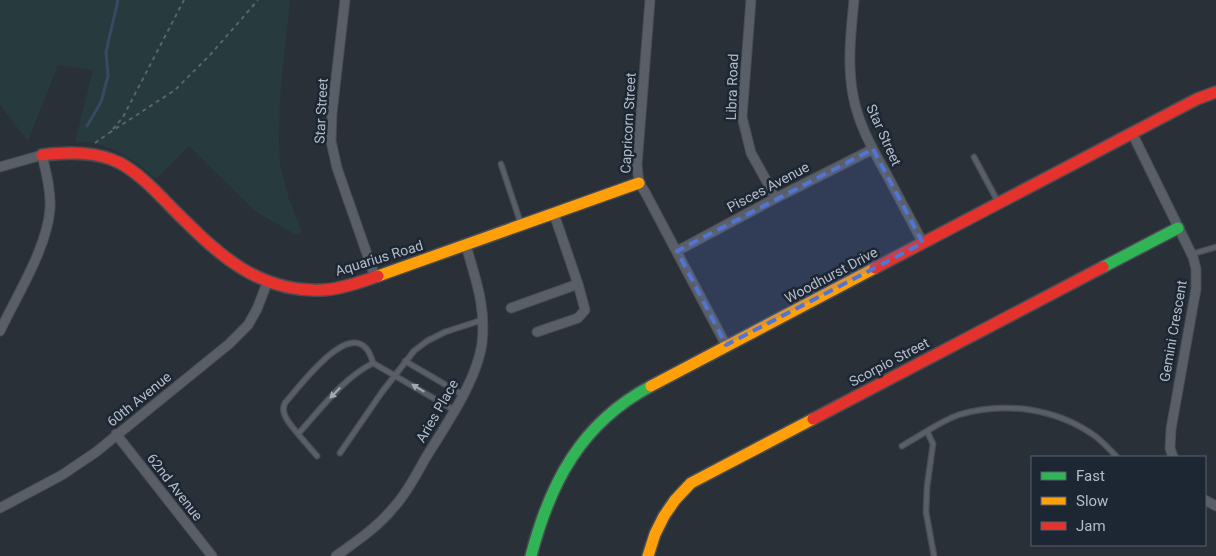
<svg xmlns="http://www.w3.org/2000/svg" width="1216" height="556" font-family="Roboto,sans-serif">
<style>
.green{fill:#273a3e}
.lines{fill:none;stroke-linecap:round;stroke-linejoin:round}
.stream{stroke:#384963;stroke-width:3}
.lane-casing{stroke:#484c53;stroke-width:7}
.street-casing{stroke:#484c53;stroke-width:11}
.fast-casing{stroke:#484c53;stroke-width:14}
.slow-casing{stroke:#484c53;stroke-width:14}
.jam-casing{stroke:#484c53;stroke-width:14}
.path{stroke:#5d636a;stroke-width:2;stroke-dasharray:4 4;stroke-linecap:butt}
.lane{stroke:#5a5e66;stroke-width:4.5}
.street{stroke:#5a5e66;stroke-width:9}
.fast{stroke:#30b455;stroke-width:11}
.slow{stroke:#ff9f0a;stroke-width:11}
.jam{stroke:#e5322d;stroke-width:11}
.oneway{fill:#a2a9b5}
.marked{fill:#5274d3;fill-opacity:0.2;stroke:#5274d3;stroke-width:4;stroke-dasharray:10 6;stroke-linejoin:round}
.labels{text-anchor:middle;stroke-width:5;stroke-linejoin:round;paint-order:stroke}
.street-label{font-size:14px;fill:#b4bcc9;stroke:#1d2633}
</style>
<rect width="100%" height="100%" fill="#2a3038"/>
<path class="green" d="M0,0h290l-10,97 -1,43 1,24 9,35 13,33 -6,3 -41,-24 -66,-65 -33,33c-21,-19 -50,-39 -81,-37l18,-72 -35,-5 -30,76 -28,-36z"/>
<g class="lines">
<path class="stream" d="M87,126l14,-24 7,-26 -2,-24 12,-52"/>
<defs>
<path id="lane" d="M974,157l24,45
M501,164l20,60
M1192,254l24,-7
M405,361l58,34
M373,363c-31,16 -52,46 -75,71 -6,-8 -19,-20 -13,-31 15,-17 73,-97 88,-40l81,47
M298,434l19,22
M902,446l25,-15
M340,453l42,-61 32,-41 13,-10 18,-9 37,-12
M934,556l-8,-44 1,-25 6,-43 -6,-13c10,-6 20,-12 31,-16 46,-14 98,-7 137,21 8,6 15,14 22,21"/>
<path id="street" d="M345,0l-13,113 -1,28 6,27 38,109
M650,0l-13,165 2,18 6,9 81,153
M751,0l-9,117 9,36 25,45
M854,0c-3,31 -7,64 -1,95 5,29 20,55 34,80 12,23 24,45 36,68
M1132,133l61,124 3,12v20l-25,140 -1,19 3,9
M0,167l42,-12c4,17 9,36 8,54 -3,39 -33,86 -50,122
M677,251l99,-53 97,-49
M511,308l67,-24
M537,332l41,-14 7,-8 -7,-26 -24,-70
M116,434l96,122
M1205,500l11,6
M0,508l62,-33 34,-23 133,-108 19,-19 9,-16 10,-26
M336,556c21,-15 42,-29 58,-49 13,-14 22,-32 31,-48 20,-33 52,-78 57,-116 4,-36 -6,-63 -16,-97"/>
<path id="fast" d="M1103,267l75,-39
M531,556c19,-73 50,-133 120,-170"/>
<path id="slow" d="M378,276l261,-93
M651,386l224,-118
M648,556l7,-22 9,-18 11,-16 16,-17 122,-64"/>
<path id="jam" d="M42,155c26,-3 55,-4 78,8 22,12 40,33 57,50 42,42 82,80 146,77 18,-1 38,-8 55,-14
M875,268l322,-169 19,-7
M813,419l290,-152"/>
</defs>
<use href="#lane" class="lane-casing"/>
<use href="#street" class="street-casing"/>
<use href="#fast" class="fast-casing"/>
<use href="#slow" class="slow-casing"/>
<use href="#jam" class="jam-casing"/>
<path class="path" d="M113,129l10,-12 61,-117
M109,133l66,-43 36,-36 47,-54
M95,143l14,-10"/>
<use href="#lane" class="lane"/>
<use href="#street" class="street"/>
<use href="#fast" class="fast"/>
<use href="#slow" class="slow"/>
<use href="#jam" class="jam"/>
</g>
<defs><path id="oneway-solid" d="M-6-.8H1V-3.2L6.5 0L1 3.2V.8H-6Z" transform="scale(1.25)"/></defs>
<g class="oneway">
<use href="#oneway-solid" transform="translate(418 388) rotate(-149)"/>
<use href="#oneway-solid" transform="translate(335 393) rotate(134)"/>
</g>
<path class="marked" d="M873,149l50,94 -197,102 -49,-94z"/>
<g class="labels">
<g class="street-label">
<text transform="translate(732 87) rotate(-88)" y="5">Libra Road</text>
<text transform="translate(321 111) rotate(-87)" y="5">Star Street</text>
<text transform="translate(628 123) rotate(-87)" y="5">Capricorn Street</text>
<text transform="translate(884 135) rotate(66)" y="5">Star Street</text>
<text transform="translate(768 187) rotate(-28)" y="5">Pisces Avenue</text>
<text transform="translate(379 258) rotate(-17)" y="5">Aquarius Road</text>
<text transform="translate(831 275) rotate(-28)" y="5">Woodhurst Drive</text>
<text transform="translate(1173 331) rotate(-80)" y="5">Gemini Crescent</text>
<text transform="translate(889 362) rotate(-28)" y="5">Scorpio Street</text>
<text transform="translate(139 399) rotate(-39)" y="5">60th Avenue</text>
<text transform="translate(437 411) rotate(-60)" y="5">Aries Place</text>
<text transform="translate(175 487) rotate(52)" y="5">62nd Avenue</text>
</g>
</g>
<rect x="1031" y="456" width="175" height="90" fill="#1d2633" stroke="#59626f"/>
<rect x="1041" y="472" width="25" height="8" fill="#30b455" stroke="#59626f"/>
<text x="1076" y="481" font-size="15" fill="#b4bcc9">Fast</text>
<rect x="1041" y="497" width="25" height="8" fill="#ff9f0a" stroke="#59626f"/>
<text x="1076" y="506" font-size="15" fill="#b4bcc9">Slow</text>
<rect x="1041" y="522" width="25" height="8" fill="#e5322d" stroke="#59626f"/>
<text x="1076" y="531" font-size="15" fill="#b4bcc9">Jam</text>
</svg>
